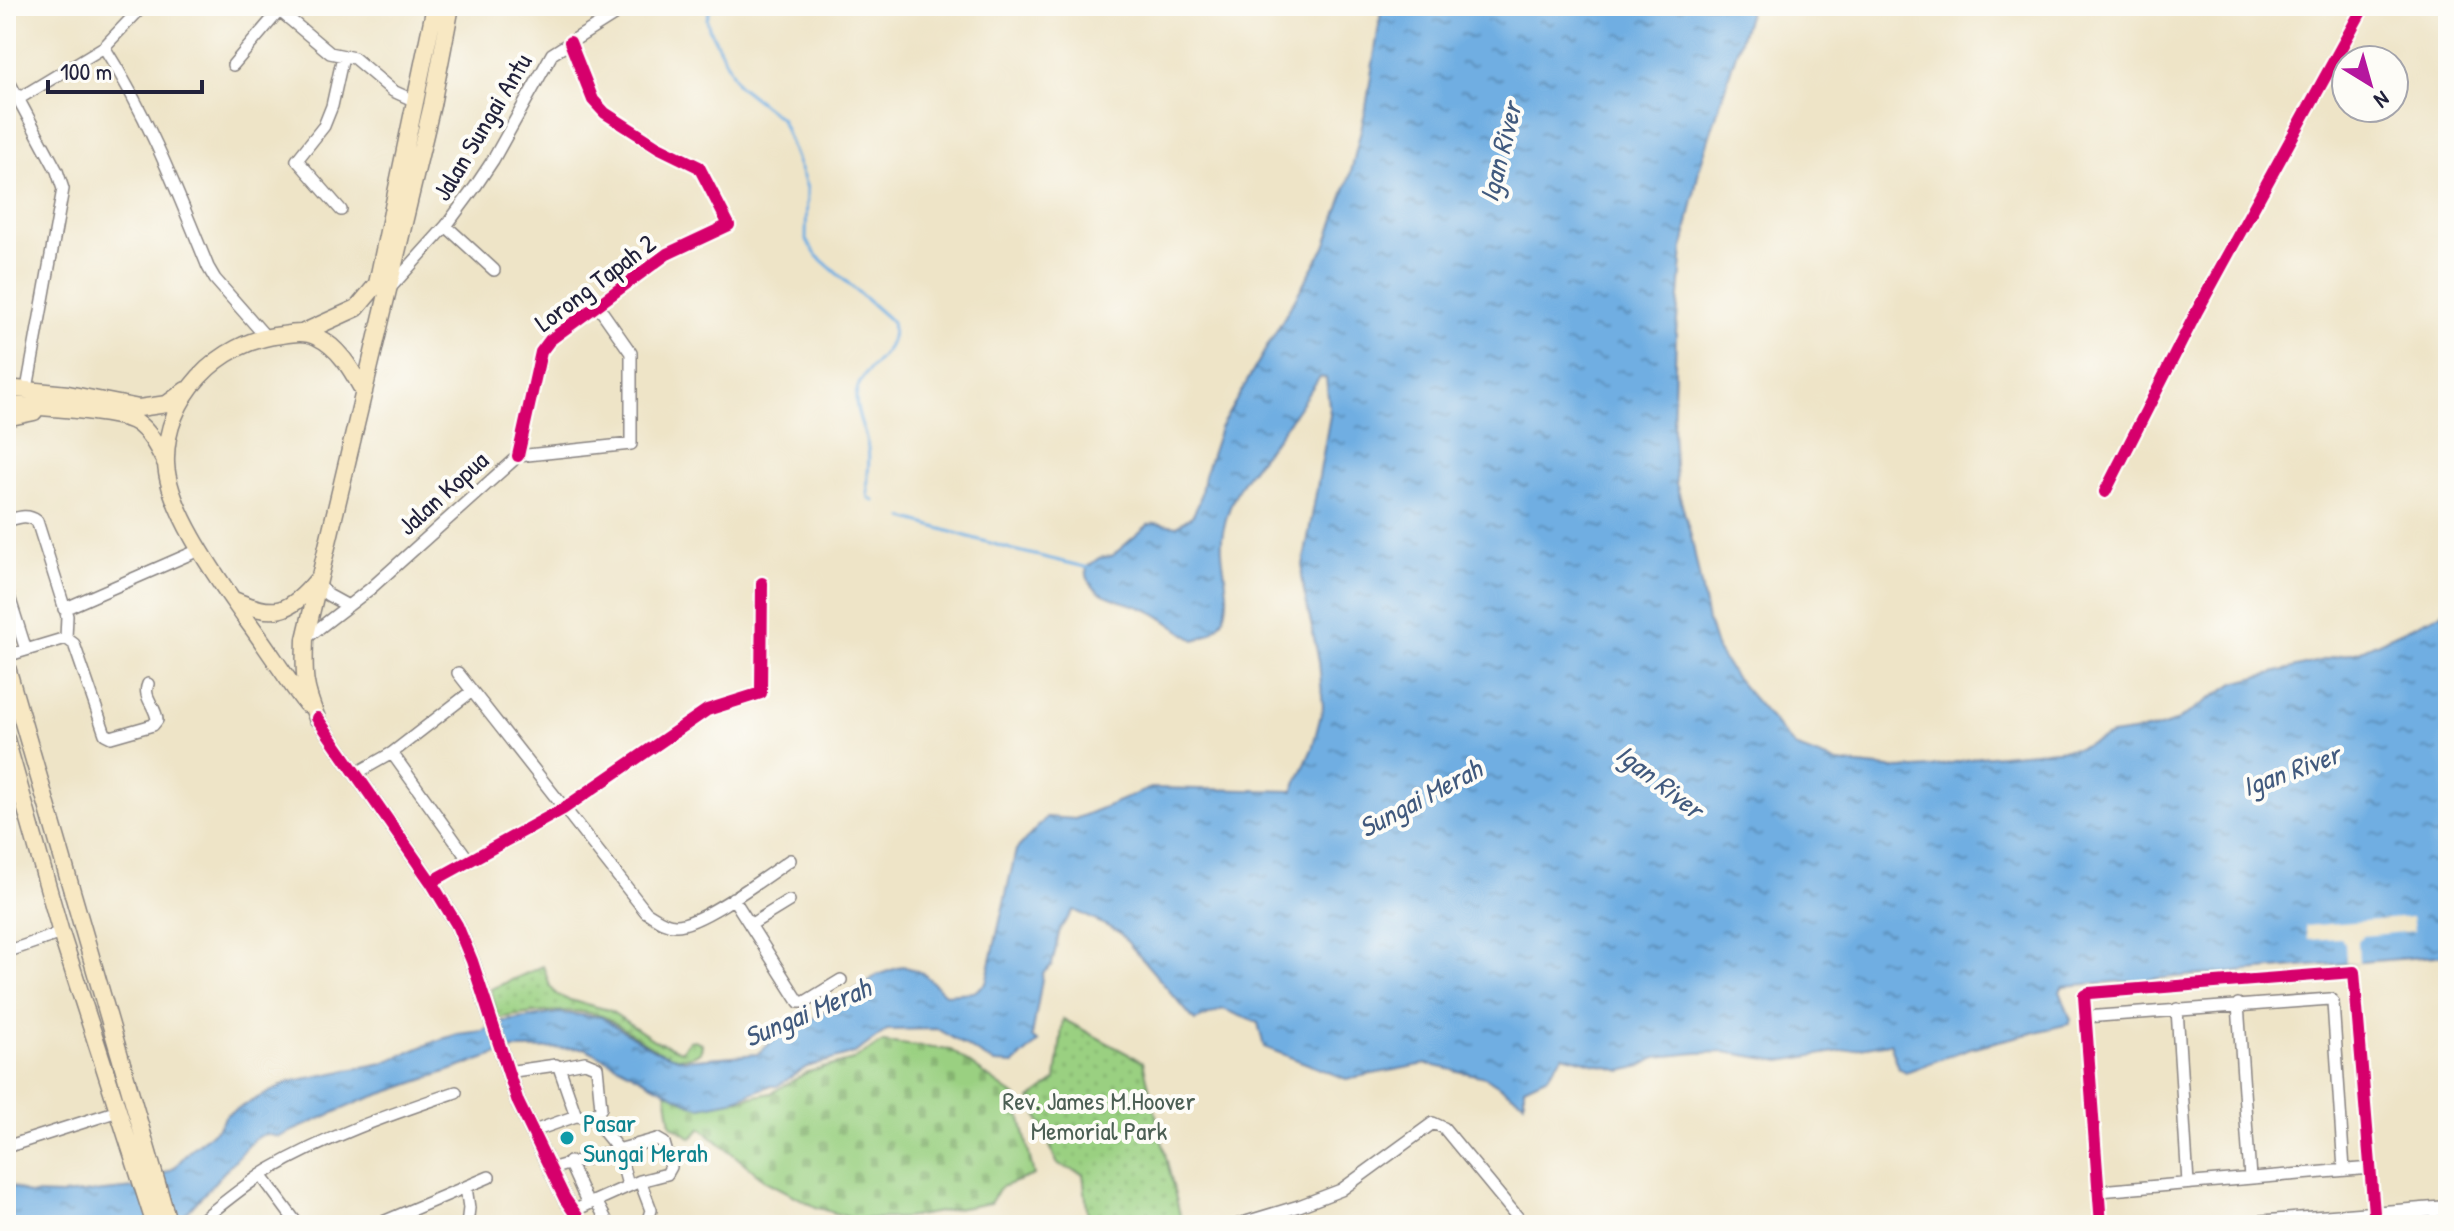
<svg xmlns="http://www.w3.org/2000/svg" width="2454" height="1231" font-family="'Patrick Hand',sans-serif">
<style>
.cemetery{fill:url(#cemetery-stones);stroke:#5e795e;stroke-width:2}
.park{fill:url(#park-dots);stroke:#5e795e;stroke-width:2}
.water{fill:url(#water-ripples);stroke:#48688e;stroke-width:2}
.pier{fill:#eee4c7}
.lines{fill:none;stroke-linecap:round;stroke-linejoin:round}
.stream{stroke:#6faee2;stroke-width:3}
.minor-casing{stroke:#888381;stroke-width:14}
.tertiary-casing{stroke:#888381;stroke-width:17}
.secondary-casing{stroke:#888381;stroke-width:19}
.minor{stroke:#fff;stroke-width:11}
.tertiary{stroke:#fff;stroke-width:14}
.secondary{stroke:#f8e8c3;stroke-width:16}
.cycleway-casing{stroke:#fdfcf7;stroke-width:17}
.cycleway{stroke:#d6006c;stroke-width:12}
.culture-dot{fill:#0f9aa8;stroke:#fdfcf7;stroke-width:3}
.labels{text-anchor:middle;stroke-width:8;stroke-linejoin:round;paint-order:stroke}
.street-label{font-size:26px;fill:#22223b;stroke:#fdfcf7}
.park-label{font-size:26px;fill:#4c5f54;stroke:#fdfcf7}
.culture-label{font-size:26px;fill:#0d838f;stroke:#fdfcf7;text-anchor:start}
.water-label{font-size:28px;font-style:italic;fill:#415a7e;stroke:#fdfcf7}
</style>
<defs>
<pattern id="cemetery-stones" width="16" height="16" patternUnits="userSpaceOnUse" patternTransform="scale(2)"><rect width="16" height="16" fill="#9ad081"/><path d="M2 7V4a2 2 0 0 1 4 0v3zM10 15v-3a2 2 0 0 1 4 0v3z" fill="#84b270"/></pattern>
<pattern id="park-dots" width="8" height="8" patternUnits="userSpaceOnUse" patternTransform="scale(2)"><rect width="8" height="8" fill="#9ad081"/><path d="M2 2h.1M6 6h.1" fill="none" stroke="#84b270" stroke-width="1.8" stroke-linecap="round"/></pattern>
<pattern id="water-ripples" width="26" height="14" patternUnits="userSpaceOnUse" patternTransform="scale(2)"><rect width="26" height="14" fill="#6faee2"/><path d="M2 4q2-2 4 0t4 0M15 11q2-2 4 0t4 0" fill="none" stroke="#5b8db8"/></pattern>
</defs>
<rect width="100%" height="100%" fill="#fdfcf7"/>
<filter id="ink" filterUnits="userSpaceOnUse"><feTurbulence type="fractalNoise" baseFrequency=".0125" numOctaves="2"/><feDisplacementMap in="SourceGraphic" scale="16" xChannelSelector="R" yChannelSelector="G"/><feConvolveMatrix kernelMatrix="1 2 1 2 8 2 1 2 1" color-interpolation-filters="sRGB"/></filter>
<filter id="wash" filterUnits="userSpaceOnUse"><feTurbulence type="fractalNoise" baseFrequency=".006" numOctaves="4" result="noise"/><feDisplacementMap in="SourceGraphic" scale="32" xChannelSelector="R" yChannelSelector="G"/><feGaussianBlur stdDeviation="1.8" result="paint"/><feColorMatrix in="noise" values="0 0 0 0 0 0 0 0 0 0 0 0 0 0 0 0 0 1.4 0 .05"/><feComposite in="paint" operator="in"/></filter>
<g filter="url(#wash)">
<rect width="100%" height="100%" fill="#eee4c7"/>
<path class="cemetery" d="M883,1042l68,8 65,47 18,78 -33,12 -11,16 -84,15 -52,1 -38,-12 -50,-26 -65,-53 -9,10 -21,-13 -5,-34 26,14 9,2 70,-14 37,-21 45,-12z"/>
<path class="park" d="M543,966l7,20 7,9 9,4 43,11 45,30 27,11 8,-10 6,-1 7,4 -1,7c-29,24 -73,-25 -99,-35 -29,-10 -76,-2 -105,2l-6,-29z
M1063,1019l80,43 38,157 -24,6h-68l-6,-51 -25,-9 -28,-66 26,-19z"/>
<path class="water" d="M1382,6h369l-52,164 -16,78 -7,85 -3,98 3,52 16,57 16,81 9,29 17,26 61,71 42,16 63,6 32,-2 48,-10 98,-9 33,-13 43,-6 21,-7 59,-39 125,-32 89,-41v345l-385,31 -3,5 11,29 -2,4 -99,24 -64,24 -7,-4 -9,-25 -109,18 -56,-9 -29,1 -39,4 -16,9 -19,5 -59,-16 -15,21 -24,11v15l-39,-25 -59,-13 -80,15 -82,-32 -6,-24 -35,-14 -28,12 -76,-89 -45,-22 -14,19 -8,36 -9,8 -11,64 6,5 -24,22 -19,-1 -58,-34 -50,1 -32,23 -48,14 -30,19h-8l-38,15 -30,6 -9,-2 -107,-57 -72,1 -152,52 -82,36 -14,-3 -10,4 -74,81 -30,6h-145v-42l23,11 33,1 73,-7 39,-20 18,-20 25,-19 10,-15 62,-32 94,-19 53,-22 22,-7 25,-3 16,-9 60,-9 42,4 53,33 30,10 74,-6 34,-31 22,-5 63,-43 26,-9 20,7 22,21 29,-2 12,-9 30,-133 31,-33 28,2 76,-31 142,3 19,-42 11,-42 -4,-46 -18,-84 29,-162 -4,-37 -6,-1c-15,20 -28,41 -43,61 -26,32 -46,51 -54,94 -8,38 28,90 -28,108 -16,-9 -31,-23 -47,-30 -20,-9 -66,-13 -61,-43l12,-9 13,-2 36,-31 7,-2 22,3 16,-11 6,-12 5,-27 16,-48 105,-181 25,-71 16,-68z"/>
<path class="pier" d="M2412,917l2,14 -51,5 -5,6 1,21h-13l-1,-20 -5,-5 -32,2 -3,-14z"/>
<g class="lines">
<path class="stream" d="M711,6l-4,13 2,9 29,57 43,34 26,69 -1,52 11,16 75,66c7,38 -36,43 -36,77 0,16 10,33 12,49 3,17 -3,33 1,50l5,3
M904,518l110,32 75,18"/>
</g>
</g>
<g filter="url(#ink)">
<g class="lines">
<defs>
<path id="minor" d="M274,6l56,47 24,5 39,33 22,10
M104,47c44,69 73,144 104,220l7,12 51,58
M233,65l46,-54
M6,76l51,95 6,18 -36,200
M18,99l86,-52 39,-41
M341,210l-44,-50 27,-34 8,-20 11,-50
M446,226l48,44
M391,287l55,-61 29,-39 18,-27 59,-106 76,-48
M518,456l23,-104 9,-12 117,-86 62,-29 -30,-58 -41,-20 -53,-34 -12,-13 -23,-58
M2105,492l92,-181 167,-305
M6,521c11,-3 21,-8 31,0l30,95 -1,22
M318,584l10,11 20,11
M6,587l20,63
M64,609l135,-59
M66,638l8,6 31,90 6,3 42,-12 4,-5c-1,-14 -15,-23 -9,-36
M305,639l65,-50 148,-133 113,-12v-91l-33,-47
M6,656l60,-18
M458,673l188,239c9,5 18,13 29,13 23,2 93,-50 115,-65
M392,753l78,109
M355,774l37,-21 80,-62
M431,882l132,-73 144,-99 54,-17 1,-110
M733,898l66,104h6l36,-22
M750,925l39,-24
M6,952l55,-19
M2238,1004l12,174
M2177,1009l11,174
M2085,1017l245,-18 3,3 11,168
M559,1067l26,-5 12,5 4,41 -8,10
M507,1072l49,-7 3,2 17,49
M531,1132l45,-16 17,2 25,31 10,36
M6,1147l112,-36
M569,1162l19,42
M550,1169l107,-30 7,4 7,24 -4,7 -27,7 -67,30
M261,1175l37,50
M640,1181l11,29 -3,10 -8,5
M466,1187l3,21 -2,17
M2099,1191l272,-23
M596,1201l13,24
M196,1225c23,-19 47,-39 73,-55 58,-34 123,-56 187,-78
M376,1225l113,-48
M1236,1225l63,-19 42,-16 92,-67 11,5 80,97
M2101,1225l-17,-229 5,-3 265,-21 20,241"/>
<path id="tertiary" d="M317,718l114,164 26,43 15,36 46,141 47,97 18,26
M2231,1225l217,-17"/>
<path id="secondary" d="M304,332l53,-24 20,-24 58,-278
M6,388l62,6 71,14 28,-4 19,-14
M6,405c25,1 113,6 131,18 14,10 21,26 29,41
M6,418l28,-6
M234,600c40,17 54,15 83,-20
M6,664l163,561
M306,704c-21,-27 -39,-57 -60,-85 -27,-39 -78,-108 -80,-156 -2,-65 52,-122 116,-128 12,-2 24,-4 35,2 23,11 35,34 47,55
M317,718c-14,-33 -13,-45 -12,-79l127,-534 19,-99
M6,739l55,194 94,292"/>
</defs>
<use href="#minor" class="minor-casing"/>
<use href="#tertiary" class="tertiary-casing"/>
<use href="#secondary" class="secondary-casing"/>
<use href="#minor" class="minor"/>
<use href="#tertiary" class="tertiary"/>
<use href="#secondary" class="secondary"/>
<defs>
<path id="cycleway" d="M518,456l23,-104 9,-12 117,-86 62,-29 -30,-58 -41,-20 -53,-34 -12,-13 -23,-58
M2105,492l92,-181 167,-305
M317,718l114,164 26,43 15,36 46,141 47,97 18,26
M431,882l132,-73 144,-99 54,-17 1,-110
M2101,1225l-17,-229 5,-3 265,-21 20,241"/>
</defs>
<use href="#cycleway" class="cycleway-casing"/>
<use href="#cycleway" class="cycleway"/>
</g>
</g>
<circle class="culture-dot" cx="567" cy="1138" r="8"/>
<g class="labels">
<g class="street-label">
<text transform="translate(482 127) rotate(-59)" y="9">Jalan Sungai Antu</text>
<text transform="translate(595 283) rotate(-37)" y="9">Lorong Tapah 2</text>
<text transform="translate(443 493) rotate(-42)" y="9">Jalan Kopua</text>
</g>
<g class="park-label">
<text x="1099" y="1110">Rev. James M.Hoover<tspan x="1099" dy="30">Memorial Park</tspan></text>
</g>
<g class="culture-label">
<text x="583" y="1132">Pasar<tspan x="583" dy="30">Sungai Merah</tspan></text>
</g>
<g class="water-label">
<text transform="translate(1500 152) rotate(-76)" y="10">Igan River</text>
<text transform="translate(2291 770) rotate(-20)" y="10">Igan River</text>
<text transform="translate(1660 781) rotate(38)" y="10">Igan River</text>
<text transform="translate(1420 798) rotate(-28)" y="10">Sungai Merah</text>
<text transform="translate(807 1012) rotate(-23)" y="10">Sungai Merah</text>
</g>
</g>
<rect width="2454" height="1231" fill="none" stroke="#fdfcf7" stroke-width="32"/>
<g transform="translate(2370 84) rotate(143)"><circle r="38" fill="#fdfcf7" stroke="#a5a5ac" stroke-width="2"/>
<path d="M0-6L14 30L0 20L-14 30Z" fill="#b5179e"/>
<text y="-12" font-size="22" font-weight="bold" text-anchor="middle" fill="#22223b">N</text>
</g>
<path d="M48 80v12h154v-12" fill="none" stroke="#22223b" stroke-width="4"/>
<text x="60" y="80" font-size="24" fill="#22223b" stroke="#fdfcf7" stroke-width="6" paint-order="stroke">100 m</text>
</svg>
